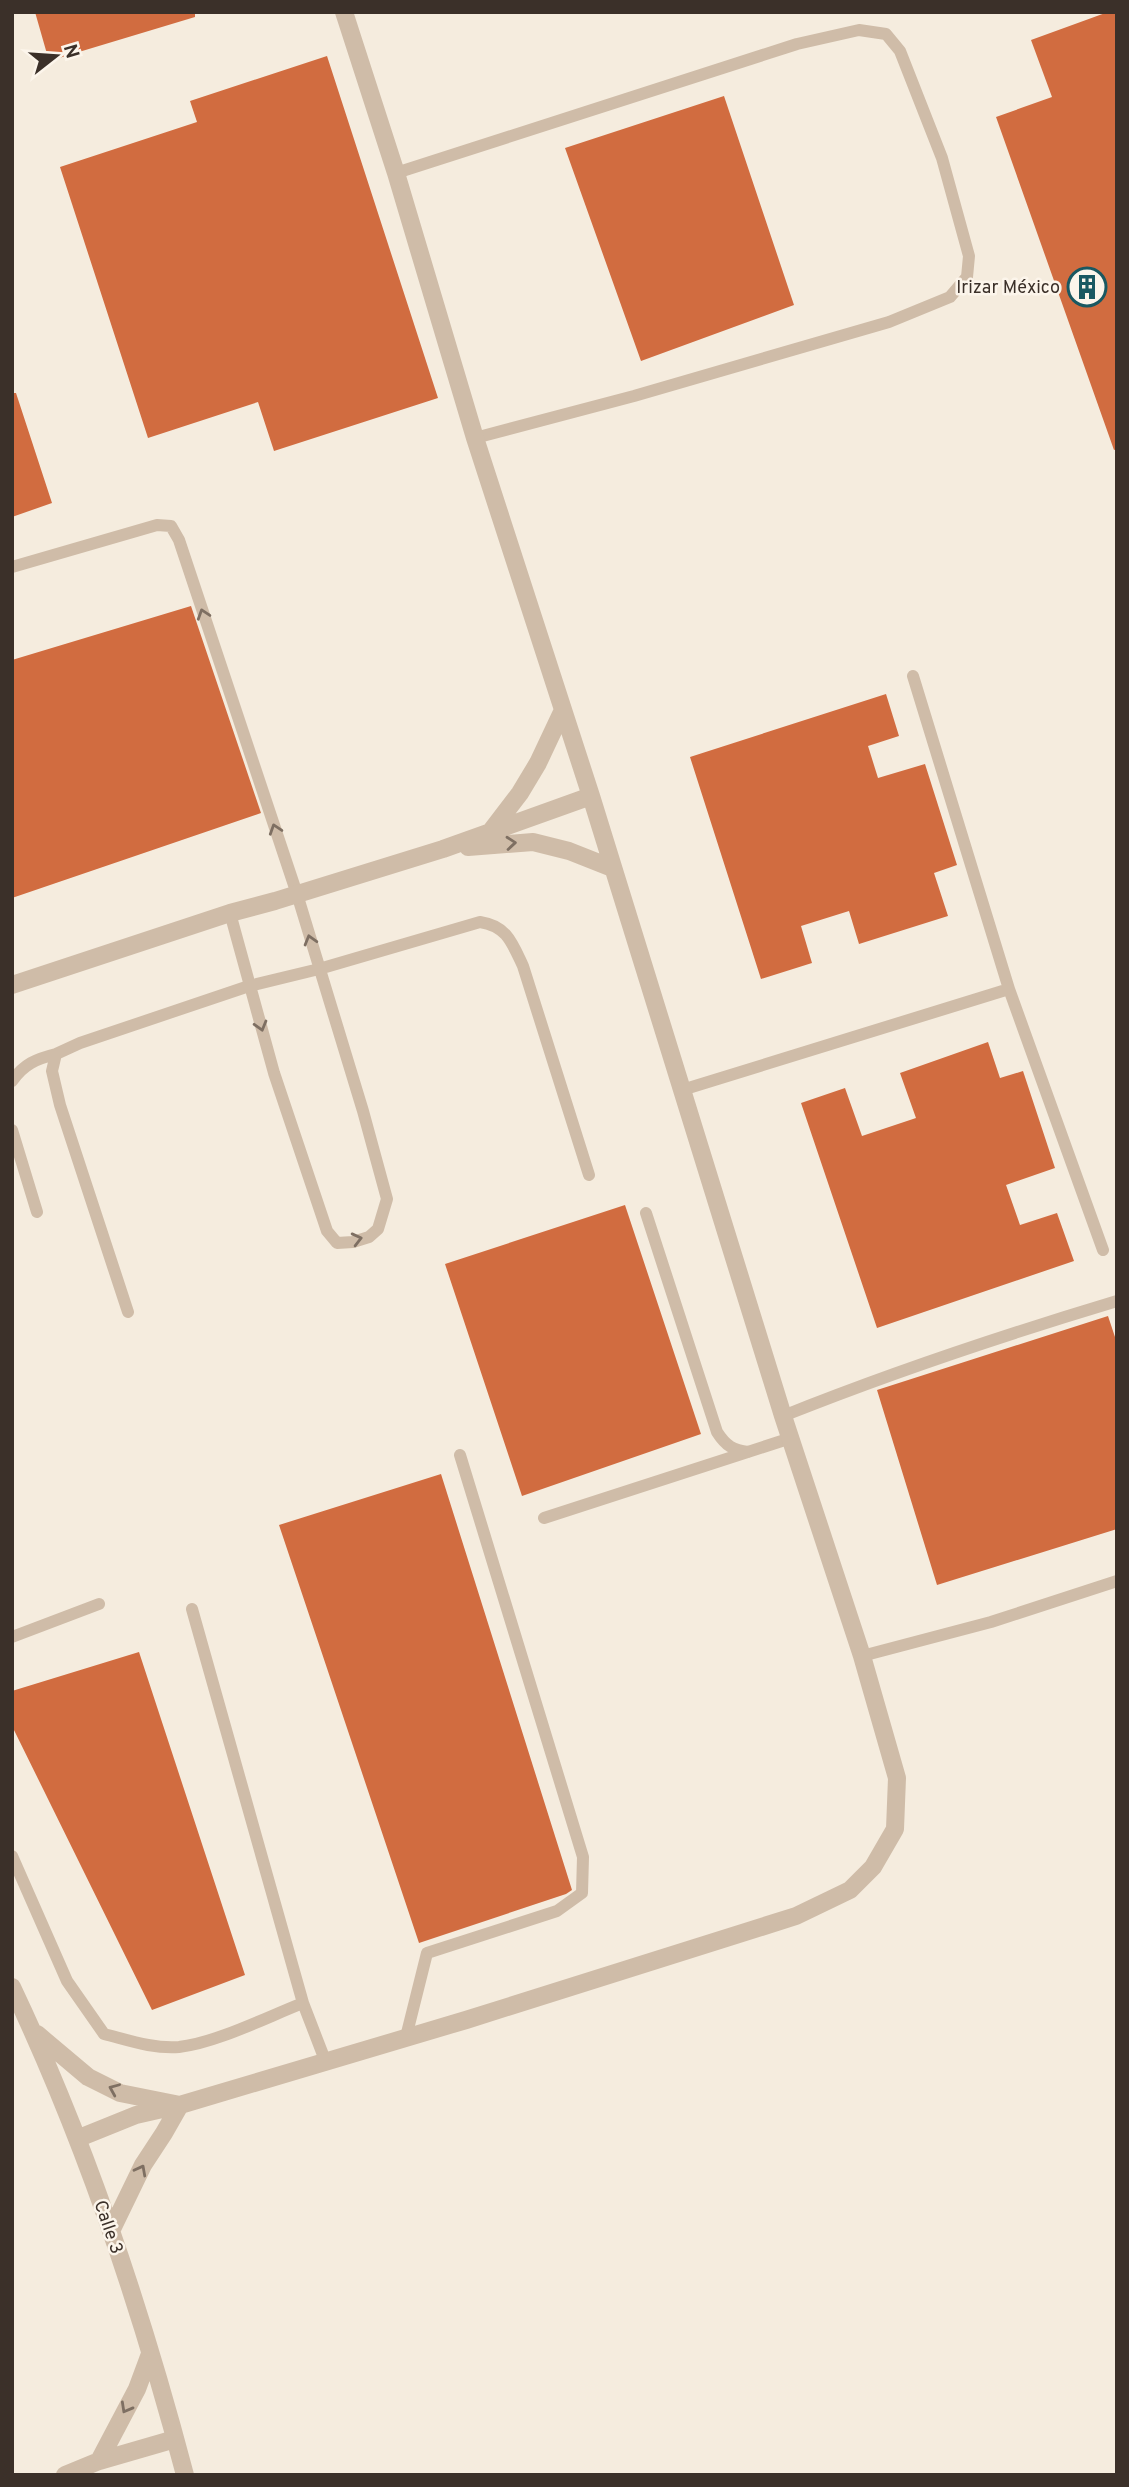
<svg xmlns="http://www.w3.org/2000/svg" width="1129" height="2487" font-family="Overpass,sans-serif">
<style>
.building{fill:#d16c40}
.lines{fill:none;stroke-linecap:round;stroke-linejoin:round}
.lane{stroke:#cfbca8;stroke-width:12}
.street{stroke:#cfbca8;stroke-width:18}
.oneway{stroke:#7e6f62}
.labels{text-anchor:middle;stroke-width:5;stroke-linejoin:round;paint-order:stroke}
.poi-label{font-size:18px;fill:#3b3029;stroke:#fcf5eb;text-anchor:end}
.street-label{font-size:18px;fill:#3b3029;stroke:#fcf5eb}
</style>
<rect width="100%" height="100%" fill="#f5ecde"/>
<path class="building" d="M35,12h160v5l-146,44z
M1108,12h9v437l-3,1 -118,-333 56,-20 -21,-57z
M327,56l111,342 -164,53 -16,-49 -110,36 -88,-271 137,-45 -7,-21z
M724,96l70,209 -153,56 -76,-213z
M12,393h4l36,110 -40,14z
M191,606l70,207 -249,85v-238z
M886,694l13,42 -31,10 10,32 47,-14 32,101 -23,8 14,43 -89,28 -10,-33 -48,15 11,37 -51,16 -71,-222z
M988,1042l12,36 23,-7 32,97 -49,17 14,40 37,-12 17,48 -197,67 -76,-225 44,-15 17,48 54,-18 -16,-45z
M625,1205l76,229 -179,62 -77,-232z
M1108,1316l9,27v186l-180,56 -60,-195z
M441,1474l131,416 -6,4 -147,49 -140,-418z
M139,1652l106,323 -93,35 -140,-284v-35z"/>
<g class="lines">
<path class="lane" d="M396,173l401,-129 62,-14 27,4 14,17 42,107 27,98 -2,21 -17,20 -61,25 -255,74 -159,42
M12,567l145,-42 14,1 8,14 118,354 66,217 24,88 -9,30 -9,8 -16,5 -16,1 -10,-12 -53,-158 -44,-160
M1009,989l94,261
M12,1081c12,-17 24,-22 44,-27
M682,1090l327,-101 -96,-313
M12,1130l25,82
M646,1213l71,219c9,14 16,18 31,20
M128,1312l-68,-207 -8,-34 4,-17 24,-11 169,-57 70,-17 161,-47c27,4 32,21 43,44l66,209
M783,1416c110,-44 221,-81 334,-115
M544,1518l247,-80
M192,1609l111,394 22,57
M12,1637l87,-33
M862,1656l129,-34 126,-41
M12,1856l55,125 37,53c24,6 49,15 75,13 37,-4 88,-30 124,-44
M406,2037l21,-84 130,-42 25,-18 1,-36 -123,-402"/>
<path class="street" d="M491,831l29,-38 18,-30 24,-51
M468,847l65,-5 36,9 43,17
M12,985l218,-72 45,-12 168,-52 148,-53
M12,1987c74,156 129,321 173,488
M37,2034l51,43 32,16 60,12 -16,28 -21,32 -32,66
M79,2138l57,-23 44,-10 286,-85 330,-104 54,-26 23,-23 22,-38 2,-51 -35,-122 -79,-240 -192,-620 -116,-358 -79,-265 -52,-161
M99,2461l38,-72 13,-35
M65,2475l34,-14 76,-22"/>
</g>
<defs><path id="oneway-chevron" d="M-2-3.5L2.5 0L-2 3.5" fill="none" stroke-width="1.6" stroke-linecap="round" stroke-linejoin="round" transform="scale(1.75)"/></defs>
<g class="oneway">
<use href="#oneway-chevron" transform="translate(203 614) rotate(-108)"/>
<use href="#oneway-chevron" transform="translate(275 829) rotate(-108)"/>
<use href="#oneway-chevron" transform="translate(511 843) rotate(-5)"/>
<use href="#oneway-chevron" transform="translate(310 940) rotate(-106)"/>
<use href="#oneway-chevron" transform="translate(261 1026) rotate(74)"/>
<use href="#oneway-chevron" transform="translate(357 1239) rotate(-14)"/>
<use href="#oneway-chevron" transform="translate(114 2089) rotate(-157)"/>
<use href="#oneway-chevron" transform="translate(141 2170) rotate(-62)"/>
<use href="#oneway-chevron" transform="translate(126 2408) rotate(119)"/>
</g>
<defs>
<symbol id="building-ring" viewBox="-11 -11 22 22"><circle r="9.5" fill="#fcf5eb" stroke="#1a5861" stroke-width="1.5"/><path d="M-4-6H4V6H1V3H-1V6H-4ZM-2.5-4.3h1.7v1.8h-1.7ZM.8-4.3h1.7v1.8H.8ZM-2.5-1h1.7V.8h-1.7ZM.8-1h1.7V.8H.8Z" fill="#1a5861"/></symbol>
</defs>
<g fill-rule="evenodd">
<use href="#building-ring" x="1065" y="265" width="44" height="44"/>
</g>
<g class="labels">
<g class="poi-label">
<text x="1060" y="293">Irizar México</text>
</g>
<g class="street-label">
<text transform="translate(109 2227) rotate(71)" y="6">Calle 3</text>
</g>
</g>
<rect width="1129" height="2487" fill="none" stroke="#3b3029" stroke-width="28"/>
<g transform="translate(56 56) rotate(73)" stroke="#fcf5eb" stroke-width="5" paint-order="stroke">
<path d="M0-5L12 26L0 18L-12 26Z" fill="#3b3029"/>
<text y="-10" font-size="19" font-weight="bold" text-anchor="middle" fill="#3b3029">N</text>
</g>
</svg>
